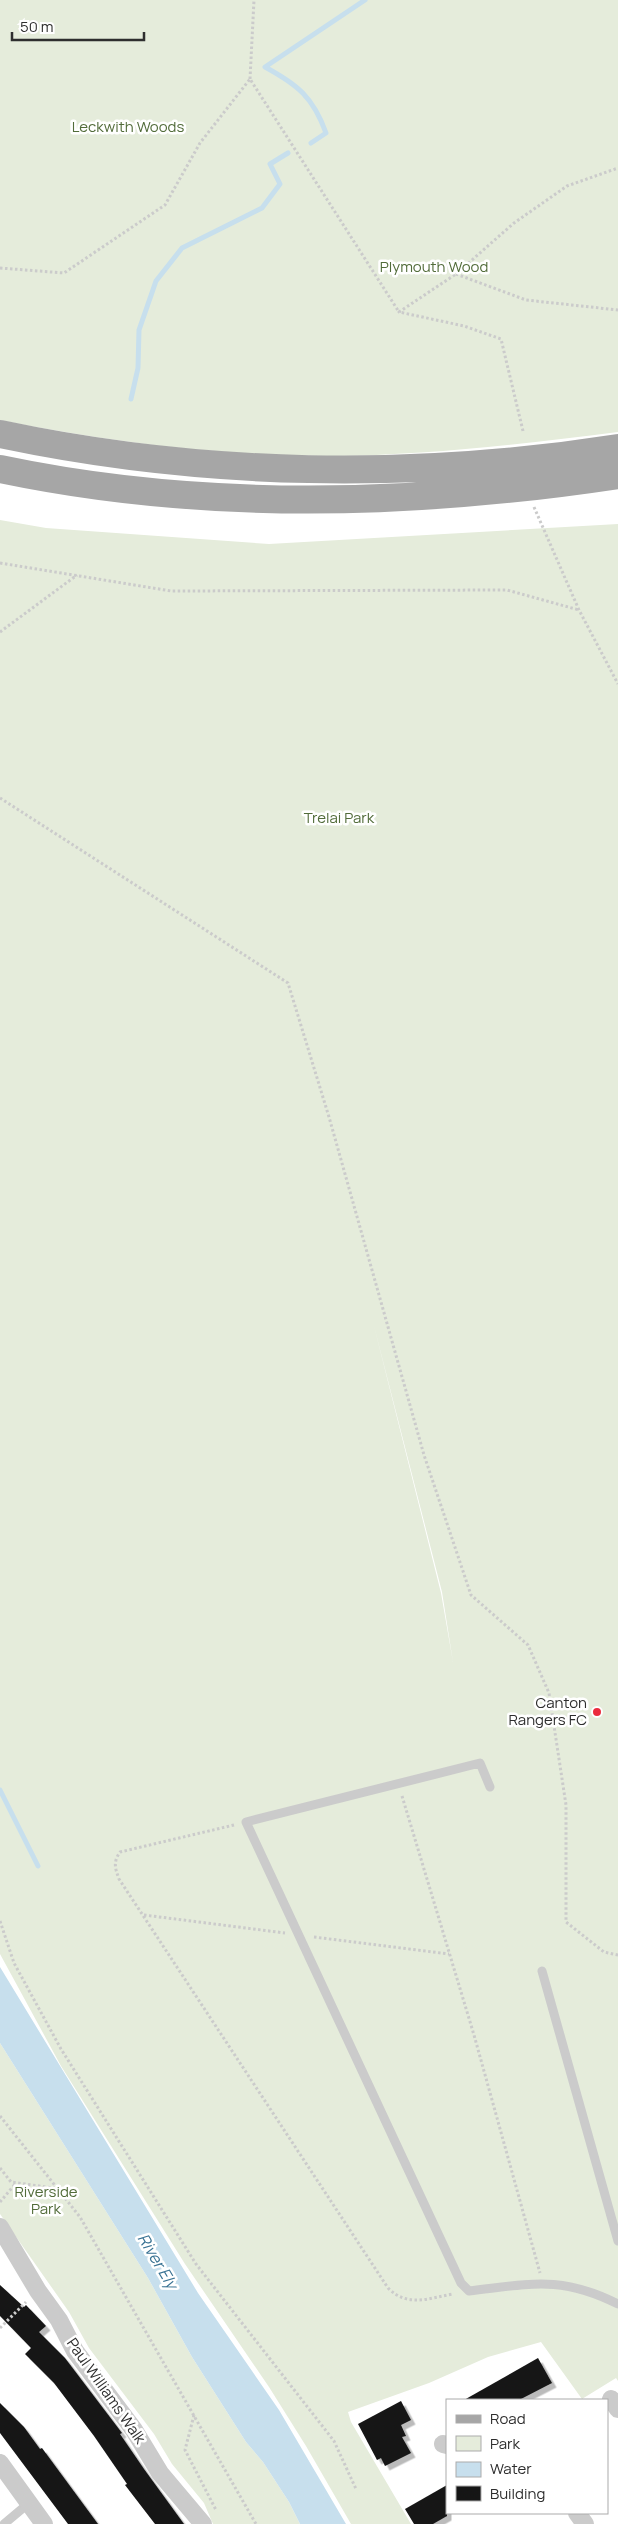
<svg xmlns="http://www.w3.org/2000/svg" width="618" height="2524" font-family="Manrope,sans-serif">
<style>
.green{fill:#e5ecdb;fill-rule:evenodd}
.water{fill:#c7dfed}
.lines{fill:none;stroke-linecap:round;stroke-linejoin:round}
.stream{stroke:#c7dfed;stroke-width:5}
.building{fill:#151515;filter:url(#shadow)}
.path{stroke:#cbcbcb;stroke-width:3;stroke-dasharray:2.5 2.5;stroke-linecap:butt}
.service{stroke:#cbcbcb;stroke-width:9}
.minor{stroke:#cbcbcb;stroke-width:18}
.primary{stroke:#a6a6a6;stroke-width:28}
.poi-dot{fill:#eb2b3d;stroke:#fff;stroke-width:2}
.labels{text-anchor:middle;stroke-width:5;stroke-linejoin:round;paint-order:stroke}
.park-label{font-size:15px;fill:#526c3a;stroke:#fff}
.poi-label{font-size:15px;fill:#2e2e2e;stroke:#fff;text-anchor:end}
.street-label{font-size:15px;fill:#2e2e2e;stroke:#fff}
.water-label{font-size:16px;font-style:italic;fill:#397293;stroke:#fff}
</style>
<defs>
<filter id="shadow"><feDropShadow dx="4.5" dy="4.5" stdDeviation="0" flood-color="#0004"/></filter>
</defs>
<rect width="100%" height="100%" fill="#fff"/>
<path class="green" d="M0,0h618v432c-95,12 -190,23 -287,24 -111,0 -222,-14 -331,-36z
M0,520l46,8 223,16 349,-20v1857l-2,-3 -34,21 -41,-57 -53,15 -59,26 -81,29 3,10 60,102h-60l-45,-78 -37,-59 -84,-123 -124,-198 -61,-112zM373,1322l69,270 11,70 -12,-69z
M0,2043l148,235 44,79 54,85 17,20 26,40 11,22h-87l-9,-21 -32,-39 -18,-30 -65,-86 -20,-36 -69,-98z"/>
<path class="water" d="M0,1967l198,326 81,117 67,114h-46l-11,-22 -26,-40 -17,-20 -54,-85 -44,-79 -148,-235z"/>
<g class="lines">
<path class="stream" d="M311,143l15,-10c-13,-36 -28,-48 -61,-66l100,-67
M131,399l7,-31 1,-38 17,-49 26,-33 80,-40 18,-24 -10,-20 18,-11
M0,1790l38,76"/>
</g>
<path class="building" d="M0,2285l24,22 2,-2 20,21 -7,6 26,26 57,75 -2,1 24,35 40,55h-29l-30,-39 2,-1 -33,-48 -40,-53 -29,-29 6,-6 -31,-32z
M538,2358l14,25 -33,17h-55z
M401,2401l10,19 -10,5 5,11 -4,1 9,16 -26,13 -4,-8 -4,2 -19,-36z
M0,2403l24,24 16,22 2,-1 56,76h-30l-68,-91z
M447,2485v31l-14,8h-19l-9,-15z"/>
<g class="lines">
<path class="path" d="M250,79l4,-79
M0,268l64,5 101,-68 35,-62 50,-64 149,233
M456,274l70,26 92,10
M523,431l-22,-92 -37,-13 -65,-14 57,-38 58,-51 53,-37 51,-18
M534,507l45,103 39,74
M0,563l171,28 336,-1 72,20
M0,632l77,-57
M0,798l288,185 41,134 95,338 47,140 57,50 21,48 17,112v117l38,30 14,3
M402,1796l72,239 66,238
M234,1825l-114,27c-7,10 -5,16 -1,27l269,409c20,20 41,10 65,6
M144,1915l141,18
M0,1921l14,42 47,86 135,215 138,177 22,48
M314,1937l135,17
M0,2116l80,101 176,307
M0,2168l11,14 49,7
M0,2202l16,-19
M0,2328l26,-26
M194,2415l-9,35 31,60"/>
<path class="service" d="M490,1787l-10,-24 -234,59 215,461 8,8c62,-7 91,-16 149,13
M542,1971l76,270
M4,2524l25,-21"/>
<path class="minor" d="M0,2227l38,64 21,29 16,31 59,79 26,43 43,51
M611,2399l7,10
M443,2444l4,1
M0,2463l44,61
M577,2513l8,11"/>
<path class="primary" d="M0,434c203,43 414,46 618,14
M0,469c204,43 413,37 618,6"/>
</g>
<circle class="poi-dot" cx="597" cy="1712" r="5"/>
<g class="labels">
<g class="park-label">
<text x="128" y="132">Leckwith Woods</text>
<text x="434" y="272">Plymouth Wood</text>
<text x="339" y="823">Trelai Park</text>
<text x="46" y="2197">Riverside<tspan x="46" dy="17">Park</tspan></text>
</g>
<g class="poi-label">
<text x="587" y="1708">Canton<tspan x="587" dy="17">Rangers FC</tspan></text>
</g>
<g class="street-label">
<text transform="translate(106 2391) rotate(55)" y="5">Paul Williams Walk</text>
</g>
<g class="water-label">
<text transform="translate(158 2261) rotate(59)" y="6">River Ely</text>
</g>
</g>
<rect x="446" y="2399" width="162" height="115" fill="#ffffff" stroke="#ababab"/>
<rect x="456" y="2415" width="25" height="8" fill="#a6a6a6" stroke="#ababab"/>
<text x="490" y="2424" font-size="15" fill="#2e2e2e">Road</text>
<rect x="456" y="2436" width="25" height="15" fill="#e5ecdb" stroke="#ababab"/>
<text x="490" y="2449" font-size="15" fill="#2e2e2e">Park</text>
<rect x="456" y="2462" width="25" height="15" fill="#c7dfed" stroke="#ababab"/>
<text x="490" y="2474" font-size="15" fill="#2e2e2e">Water</text>
<rect x="456" y="2486" width="25" height="15" fill="#151515" stroke="#ababab"/>
<text x="490" y="2499" font-size="15" fill="#2e2e2e">Building</text>
<path d="M12 32v8h132v-8" fill="none" stroke="#2e2e2e" stroke-width="2.5"/>
<text x="20" y="32" font-size="15" fill="#2e2e2e" stroke="#ffffff" stroke-width="4" paint-order="stroke">50 m</text>
</svg>
